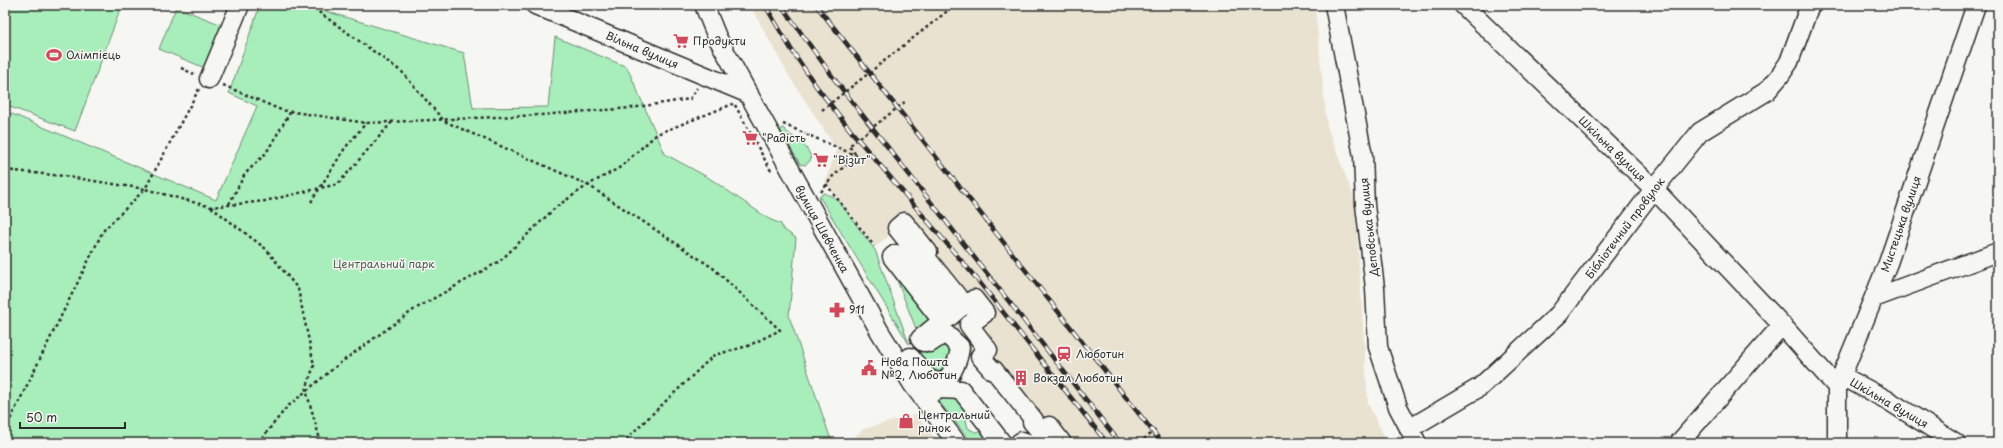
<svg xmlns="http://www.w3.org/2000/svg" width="2003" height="448" font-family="'Playpen Sans',sans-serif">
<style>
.built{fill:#eae2d1}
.green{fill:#a8eebb;stroke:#6a8c73}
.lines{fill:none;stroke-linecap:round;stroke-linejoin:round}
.minor-casing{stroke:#2b2b2b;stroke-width:21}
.path{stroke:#2b2b2b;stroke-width:2.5;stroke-dasharray:3 3;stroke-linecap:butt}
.minor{stroke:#f6f6f2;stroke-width:18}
.rail-casing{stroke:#2b2b2b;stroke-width:4.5}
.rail{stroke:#f6f6f2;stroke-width:3;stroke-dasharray:9;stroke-linecap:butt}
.path-bridge{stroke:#2b2b2b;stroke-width:2.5;stroke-dasharray:3 3;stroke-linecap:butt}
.labels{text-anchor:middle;stroke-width:3;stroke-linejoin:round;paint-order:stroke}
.poi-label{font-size:11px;fill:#2b2b2b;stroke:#f6f6f2;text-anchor:start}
.street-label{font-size:11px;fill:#2b2b2b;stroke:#f6f6f2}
.park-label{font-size:11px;fill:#4a5c4f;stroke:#f6f6f2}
</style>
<rect width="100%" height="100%" fill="#f6f6f2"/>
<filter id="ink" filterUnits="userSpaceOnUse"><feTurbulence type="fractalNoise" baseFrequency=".025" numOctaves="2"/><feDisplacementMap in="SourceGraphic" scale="8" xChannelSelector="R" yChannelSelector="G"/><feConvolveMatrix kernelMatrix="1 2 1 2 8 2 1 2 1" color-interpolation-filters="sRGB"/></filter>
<g filter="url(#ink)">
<path class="built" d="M750,5h565l12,121 28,75 13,203 20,39h-345l-96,-123 -48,-92 -24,19 -50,-66 12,-31 -48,-74z
M916,414l23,29h-93l18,-14z"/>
<path class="green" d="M5,5h117l-47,126 -70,-26z
M260,5h45l159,48 9,55 75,-1 7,-70 72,30 38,87 44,24 60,41 12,5 2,5 13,9 -7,78 43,127h-827v-332l211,89 41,-94 -28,-13z
M176,7l46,18 -17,43 -46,-19z
M783,128c10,11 23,14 28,29l-1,4 -5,4 -5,-1 -20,-34z
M825,193l13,7 37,50 34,94 -90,-148z
M889,260l53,61 -22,18z
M952,338l-5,41 -37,-22 13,-15z
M961,390l7,22 -2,8 2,8 7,4 8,-1 19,12h-30l-40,-50z"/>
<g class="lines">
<defs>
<path id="minor" d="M535,5l214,89
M704,5l13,32 163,295 33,53 44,58
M1334,5l29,151 2,49 10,83 3,59 20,60 19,36
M1463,5l191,184 128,136 55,62
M209,79l31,-74
M1874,298l124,-46
M1842,376l47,25 67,42
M1409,429l71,-42 79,-73 95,-125 46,-57 67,-41 12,-14 10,-15 21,-57
M1002,443l-41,-53 -21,-1 -8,4 -25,-33 3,-3 19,22 14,5c9,-9 16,-25 17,-37l-15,-14 -15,10 -4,-2 -3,1 -3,-3 22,-18 -50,-64 4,-3 51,65 13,-11 -63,-80 7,-6 24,30 -4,3 41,51 9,-7 11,14 -16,12 19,25 -8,6 13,15 1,-1 40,50 -2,2 9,10 8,-6 13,17
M1019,443l3,-2 6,2
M1679,443l103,-118
M1837,443v-56l51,-124 88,-258"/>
</defs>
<use href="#minor" class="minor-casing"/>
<path class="path" d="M309,5l93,67 42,49 144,64 125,83 67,62 -32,16 -34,9 -92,88
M181,68l13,6
M223,85l58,25 85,13 174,-8 91,-7 59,-9 7,-11
M735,105l36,66
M783,124l74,32
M5,170l58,6 82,13 54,-100
M826,184l48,62
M821,192l12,-16 24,-20 -8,-10 57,-45
M311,202l34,-54 21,-25
M229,204l16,-30 21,-21 25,-42
M211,207l55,42 32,40 16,76 -8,25 15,53
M5,430l98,-199 42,-42 66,18 54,-6 73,-17 54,-62
M258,443l29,-36 53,-44 75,-54 85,-48 56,-54 32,-22 31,-17 38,-34 76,-30
M1139,443l17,-13
M1586,443l5,-4 6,4"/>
<use href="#minor" class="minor"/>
<defs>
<path id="rail" d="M765,5l26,44 25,37 35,45 125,147 131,165
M781,5l54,75 285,363
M816,5l346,438"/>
</defs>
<use href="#rail" class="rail-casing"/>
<use href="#rail" class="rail"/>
<path class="path-bridge" d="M822,110l133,-105"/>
</g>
</g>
<defs>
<symbol id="supermarket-bare" viewBox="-9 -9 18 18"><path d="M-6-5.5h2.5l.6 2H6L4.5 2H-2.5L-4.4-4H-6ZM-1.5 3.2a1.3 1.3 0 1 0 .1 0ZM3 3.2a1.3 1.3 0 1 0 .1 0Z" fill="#d1495b" stroke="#f6f6f2" stroke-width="2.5" paint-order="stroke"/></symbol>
<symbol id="stadium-bare" viewBox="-9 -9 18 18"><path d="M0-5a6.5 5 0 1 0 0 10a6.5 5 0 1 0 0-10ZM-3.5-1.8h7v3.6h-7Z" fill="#d1495b" stroke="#f6f6f2" stroke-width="2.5" paint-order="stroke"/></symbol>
<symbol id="pharmacy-bare" viewBox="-9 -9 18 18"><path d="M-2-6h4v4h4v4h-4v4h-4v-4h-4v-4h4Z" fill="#d1495b" stroke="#f6f6f2" stroke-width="2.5" paint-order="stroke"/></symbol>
<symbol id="station-bare" viewBox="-9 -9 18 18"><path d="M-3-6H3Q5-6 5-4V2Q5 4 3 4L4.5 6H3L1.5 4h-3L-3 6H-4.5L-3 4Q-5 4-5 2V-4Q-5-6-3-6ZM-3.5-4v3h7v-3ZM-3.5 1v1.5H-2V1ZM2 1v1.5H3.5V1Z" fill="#d1495b" stroke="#f6f6f2" stroke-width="2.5" paint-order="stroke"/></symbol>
<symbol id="civic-bare" viewBox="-9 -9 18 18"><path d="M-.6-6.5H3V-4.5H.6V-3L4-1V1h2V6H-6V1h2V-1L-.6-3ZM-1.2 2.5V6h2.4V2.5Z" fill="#d1495b" stroke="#f6f6f2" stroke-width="2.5" paint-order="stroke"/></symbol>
<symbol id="building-bare" viewBox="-9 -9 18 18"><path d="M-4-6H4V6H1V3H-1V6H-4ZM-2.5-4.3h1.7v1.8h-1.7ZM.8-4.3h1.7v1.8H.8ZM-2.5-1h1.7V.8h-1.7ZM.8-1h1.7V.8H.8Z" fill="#d1495b" stroke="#f6f6f2" stroke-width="2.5" paint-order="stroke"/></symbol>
<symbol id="shop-bare" viewBox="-9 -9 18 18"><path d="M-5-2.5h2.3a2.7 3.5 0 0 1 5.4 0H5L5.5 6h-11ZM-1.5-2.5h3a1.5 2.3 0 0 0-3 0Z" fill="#d1495b" stroke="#f6f6f2" stroke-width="2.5" paint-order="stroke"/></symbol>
</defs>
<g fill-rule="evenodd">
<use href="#supermarket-bare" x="670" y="30" width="22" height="22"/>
<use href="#stadium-bare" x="43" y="44" width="22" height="22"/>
<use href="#supermarket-bare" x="739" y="127" width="22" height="22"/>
<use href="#supermarket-bare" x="810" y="149" width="22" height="22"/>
<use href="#pharmacy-bare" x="826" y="299" width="22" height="22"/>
<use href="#station-bare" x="1053" y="343" width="22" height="22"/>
<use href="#civic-bare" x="858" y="357" width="22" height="22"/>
<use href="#building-bare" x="1010" y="367" width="22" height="22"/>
<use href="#shop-bare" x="895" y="410" width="22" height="22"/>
</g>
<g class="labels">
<g class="poi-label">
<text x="693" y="45">Продукти</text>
<text x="66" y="59">Олімпієць</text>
<text x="762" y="142">"Радість"</text>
<text x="833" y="164">"Візит"</text>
<text x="849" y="314">911</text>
<text x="1076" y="358">Люботин</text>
<text x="881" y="366">Нова Пошта<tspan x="881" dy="13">№2, Люботин</tspan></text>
<text x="1033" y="382">Вокзал Люботин</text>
<text x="918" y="419">Центральний<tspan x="918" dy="13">ринок</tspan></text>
</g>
<g class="street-label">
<text transform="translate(642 50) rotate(23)" y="4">Вільна вулиця</text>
<text transform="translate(1612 149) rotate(44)" y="4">Шкільна вулиця</text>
<text transform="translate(1901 224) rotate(-71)" y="4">Мистецька вулиця</text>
<text transform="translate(1369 227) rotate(-96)" y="4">Деповська вулиця</text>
<text transform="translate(1625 228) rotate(-53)" y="4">Бібліотечний провулок</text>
<text transform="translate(822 229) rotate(61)" y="4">вулиця Шевченка</text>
<text transform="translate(1889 403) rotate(30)" y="4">Шкільна вулиця</text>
</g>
<g class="park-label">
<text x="384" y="268">Центральний парк</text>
</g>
</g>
<rect width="2003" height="448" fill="none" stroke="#f6f6f2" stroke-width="20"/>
<rect x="10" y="10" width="1983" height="428" fill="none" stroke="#2b2b2b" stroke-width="1.5" filter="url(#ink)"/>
<path d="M20 422v6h105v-6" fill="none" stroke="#2b2b2b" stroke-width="2"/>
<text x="26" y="422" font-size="12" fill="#2b2b2b" stroke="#f6f6f2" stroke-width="3" paint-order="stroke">50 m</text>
</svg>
